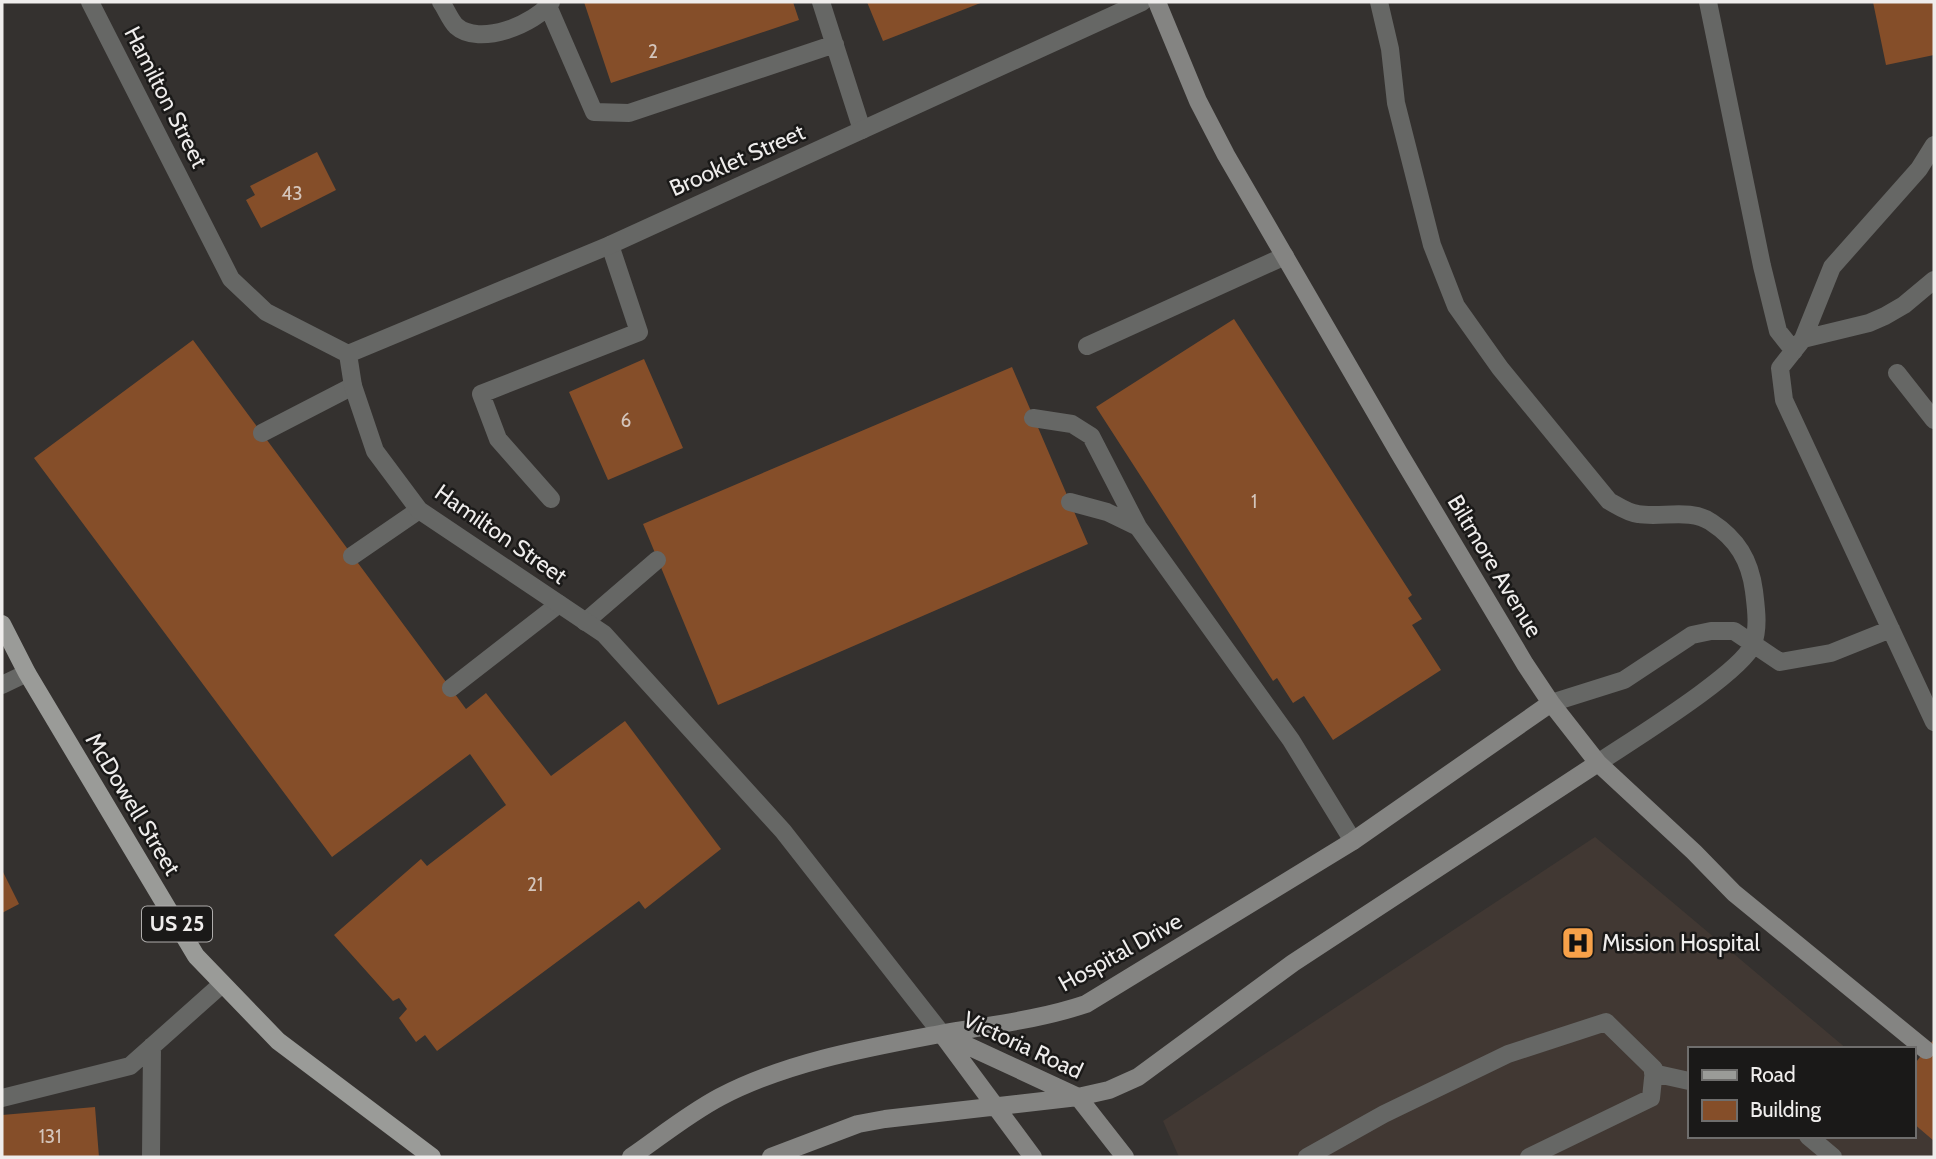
<svg xmlns="http://www.w3.org/2000/svg" width="1936" height="1159" font-family="Cabin,sans-serif">
<style>
.built{fill:#413833}
.building{fill:#854e29}
.lines{fill:none;stroke-linecap:round;stroke-linejoin:round}
.lane{stroke:#666765;stroke-width:18}
.street{stroke:#666765;stroke-width:18}
.secondary{stroke:#848482;stroke-width:18}
.primary{stroke:#9a9b98;stroke-width:18}
.labels{text-anchor:middle;stroke-width:5;stroke-linejoin:round;paint-order:stroke}
.number-label{font-size:19px;fill:#d4c5bb}
.shield{fill:#1a1918;stroke:#afadac;stroke-width:2}
.shield-label{font-size:21px;font-weight:bold;fill:#efedec}
.street-label{font-size:23px;fill:#efedec;stroke:#1a1918}
.poi-label{font-size:23px;fill:#efedec;stroke:#1a1918;text-anchor:start}
</style>
<rect width="100%" height="100%" fill="#34312f"/>
<path class="built" d="M1595,837l252,212h-158v87h224v-32l21,18v35h-755l-16,-36z"/>
<path class="building" d="M584,2h209l6,18 -188,63z
M867,2h116l-100,39z
M1873,2h61v53l-48,10z
M317,152l19,38 -75,38 -15,-28 9,-5 -5,-9z
M1234,319l178,276 -4,3 14,21 -10,6 29,45 -108,70 -29,-44 -11,7 -16,-25 -4,3 -177,-274z
M193,340l273,369 20,-16 65,83 74,-55 96,128 -76,60 -6,-8 -202,150 -12,-16 -9,7 -17,-24 8,-9 -8,-11 -6,3 -59,-66 87,-76 6,7 79,-61 -36,-51 -138,103 -298,-399z
M644,359l39,89 -75,32 -39,-88z
M1012,367l76,177 -370,161 -75,-181z
M2,870l17,34 -17,9z
M1934,1039v102l-21,-18v-57z
M95,1107l4,50h-97v-42z"/>
<g class="lines">
<path class="lane" d="M441,2c5,7 9,18 15,24 23,21 80,-2 95,-24
M821,2l41,128
M1379,2l11,47 6,54 17,67 19,75 24,61 44,62 109,133c9,5 19,12 29,13 23,4 53,-6 73,8 26,17 39,38 43,69 2,17 5,36 -1,53 -11,29 -124,98 -155,119
M1708,2l54,264 16,65 16,20
M548,6l46,106 35,1 206,-69
M1934,280l-30,25 -19,11 -16,7 -66,16 -23,29 4,32 150,322
M1803,339l29,-72 87,-98 15,-24
M1087,346l198,-90
M1897,373l37,47
M1033,418l39,6 19,12 47,91
M262,433l91,-47
M551,499l-53,-60 -17,-45 158,-62 -29,-87
M1070,502l37,10 31,15 153,213 62,101
M352,556l67,-46
M585,622l72,-62
M451,688l108,-84
M1551,703l73,-23 68,-45 19,-4h23l46,31 51,-9 60,-24
M1653,1073l36,8
M2,1098l128,-32 92,-82
M1808,1136l25,21
M151,1157l1,-111
M1307,1157l77,-43 124,-60 98,-32 48,47 -3,29 -122,59"/>
<path class="street" d="M90,2l141,277 35,33 82,42 5,32 22,65 44,59 185,124 179,197 159,203
M348,354l262,-109 532,-243
M2,685l25,-12"/>
<path class="secondary" d="M1157,2l41,99 28,54 173,298 126,211 26,39 47,60 96,89 40,41 192,157
M942,1034l136,63 47,60
M944,1037l89,120
M631,1157c29,-20 57,-43 89,-60 67,-35 146,-49 220,-63 50,-9 98,-14 146,-30l267,-163 198,-138
M771,1157l87,-33 27,-5 193,-22 31,-7 29,-13 155,-114 305,-200"/>
<path class="primary" d="M2,624l25,49 169,283 82,85 154,116"/>
</g>
<defs>
<symbol id="hospital-square" viewBox="-11 -11 22 22"><rect x="-9" y="-9" width="18" height="18" rx="4" fill="#f7a149" stroke="#1a1918"/><path d="M-5-5h3v3.5h4V-5h3V5h-3V1.5h-4V5h-3Z" fill="#111"/></symbol>
</defs>
<g fill-rule="evenodd">
<use href="#hospital-square" x="1559" y="924" width="38" height="38"/>
</g>
<g class="labels">
<g class="number-label">
<text x="653" y="58">2</text>
<text x="292" y="200">43</text>
<text x="626" y="427">6</text>
<text x="1254" y="508">1</text>
<text x="535" y="891">21</text>
<text x="50" y="1143">131</text>
</g>
<rect class="shield" x="142" y="906.5" width="70" height="35" rx="5"/>
<g class="shield-label">
<text x="177" y="931">US 25</text>
</g>
<g class="street-label">
<text transform="translate(166 97) rotate(63)" y="8">Hamilton Street</text>
<text transform="translate(737 160) rotate(-24)" y="8">Brooklet Street</text>
<text transform="translate(501 534) rotate(35)" y="8">Hamilton Street</text>
<text transform="translate(1495 566) rotate(59)" y="8">Biltmore Avenue</text>
<text transform="translate(133 804) rotate(59)" y="8">McDowell Street</text>
<text transform="translate(1120 952) rotate(-29)" y="8">Hospital Drive</text>
<text transform="translate(1023 1045) rotate(25)" y="8">Victoria Road</text>
</g>
<g class="poi-label">
<text x="1602" y="951">Mission Hospital</text>
</g>
</g>
<rect width="1936" height="1159" fill="none" stroke="#efedec" stroke-width="7"/>
<rect x="1688" y="1047" width="228" height="91" fill="#1a1918" stroke="#6f6e6d" stroke-width="2"/>
<rect x="1702" y="1070" width="35" height="10" fill="#9a9b98" stroke="#6f6e6d" stroke-width="2"/>
<text x="1750" y="1082" font-size="21" fill="#efedec">Road</text>
<rect x="1702" y="1100" width="35" height="21" fill="#854e29" stroke="#6f6e6d" stroke-width="2"/>
<text x="1750" y="1117" font-size="21" fill="#efedec">Building</text>
</svg>
